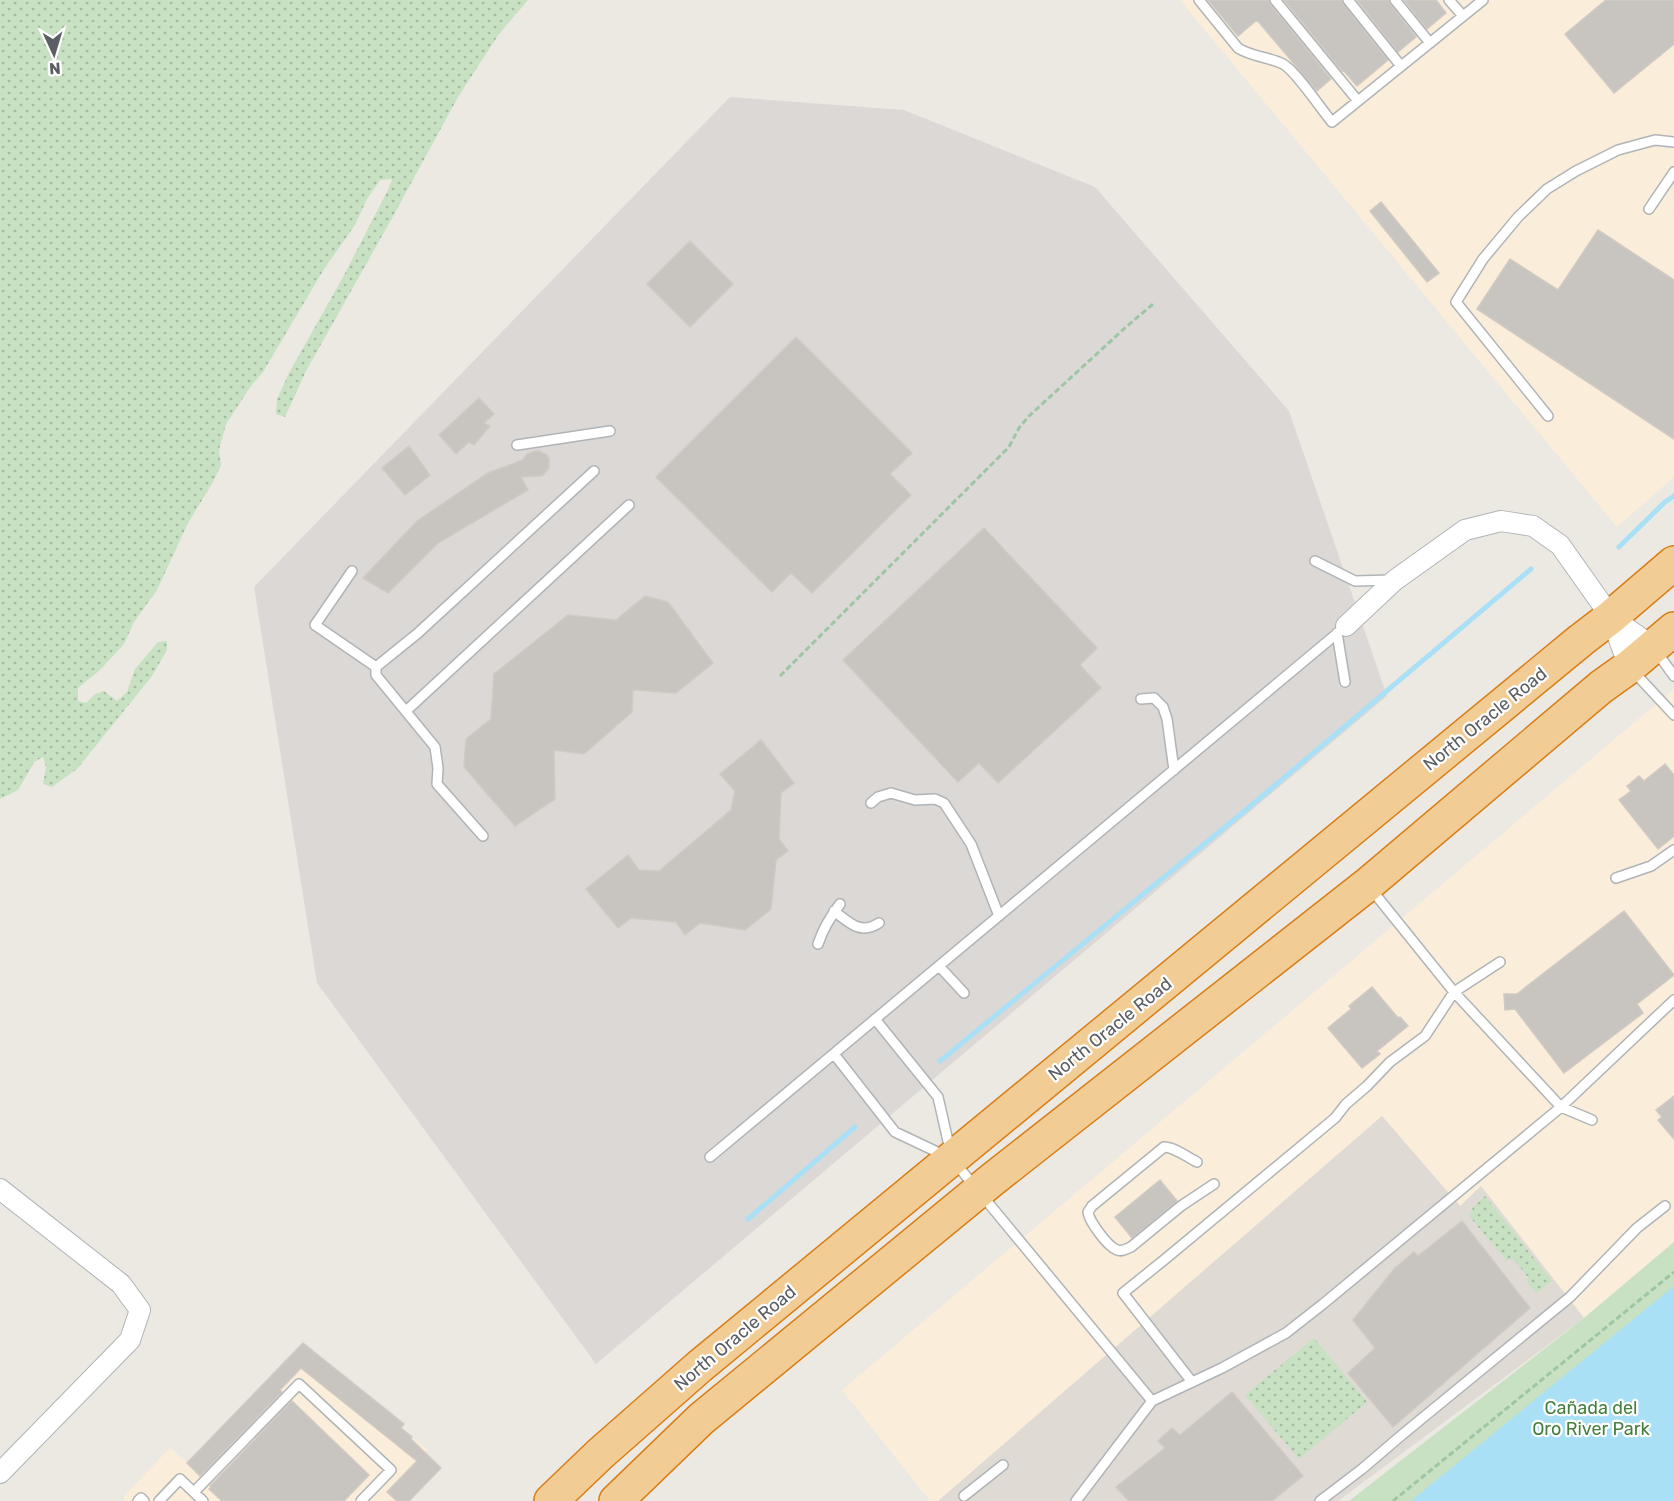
<svg xmlns="http://www.w3.org/2000/svg" width="1674" height="1501" font-family="Rubik,sans-serif">
<style>
.commercial{fill:#faeeda}
.industrial{fill:#dbd8d5}
.education{fill:#dfdad4}
.grass{fill:url(#grass-dots)}
.park{fill:#c7e1c2}
.water{fill:#a9e0f6}
.lines{fill:none;stroke-linecap:round;stroke-linejoin:round}
.stream{stroke:#a9e0f6;stroke-width:5}
.building{fill:#c8c4c0;stroke:#d0cac2;stroke-width:1.5}
.lane-casing{stroke:#b0b4b7;stroke-width:12}
.street-casing{stroke:#b0b4b7;stroke-width:22}
.highway-casing{stroke:#d87e17;stroke-width:36}
.path{stroke:#9ec6a4;stroke-width:3;stroke-dasharray:6 3;stroke-linecap:butt}
.lane{stroke:#fff;stroke-width:9}
.street{stroke:#fff;stroke-width:20}
.highway{stroke:#f2cc95;stroke-width:33}
.labels{text-anchor:middle;stroke-width:4.5;stroke-linejoin:round;paint-order:stroke}
.street-label{font-size:18px;fill:#5b5f62;stroke:#fff}
.park-label{font-size:18px;fill:#447f3d;stroke:#fff}
</style>
<defs>
<pattern id="grass-dots" width="8" height="8" patternUnits="userSpaceOnUse" patternTransform="scale(1.5)"><rect width="8" height="8" fill="#c7e1c2"/><path d="M2 2h.1M6 6h.1" fill="none" stroke="#a5baa1" stroke-width="1.8" stroke-linecap="round"/></pattern>
</defs>
<rect width="100%" height="100%" fill="#ece9e3"/>
<path class="commercial" d="M1180,0h494v477l-57,50z
M1674,689v553l-90,76 -103,-132 -21,20 -78,-90 -444,385h-8l-88,-111z
M303,1343l98,85 27,22 -3,3 14,14 -5,5 2,2 -27,27h-282l-4,-4 47,-49 17,15z"/>
<path class="industrial" d="M730,97l174,13 191,77 194,224 98,285 -791,668 -279,-381 -63,-396z"/>
<path class="education" d="M1382,1116l78,90 21,-20 103,132 -246,183h-400z"/>
<path class="grass" d="M0,0h528l-29,34 -41,63 -67,123 -85,151 -21,46 -9,-3 1,-15 12,-26 53,-94 46,-89 4,-11 -12,1 -13,19 -12,26 -31,44 -61,103 -12,14 -25,38 -7,26 2,15 -8,17 -25,41 -31,67 -23,32 -10,22 -24,26 -22,18v13l8,2 9,-9 9,-3 13,10 10,-9 8,-23 23,-27 9,-1v9l-15,26 -75,93 -25,18 -9,-3 3,-17 -3,-10 -9,5 -7,13 -9,15 -18,9z
M1485,1196l67,85 -15,12 -10,-10 1,-6 -15,-18 -7,1 -37,-44 4,-6 -1,-2z
M1314,1338l53,64 -68,57 -54,-64z"/>
<path class="park" d="M1674,1242v259h-325l235,-183z"/>
<path class="water" d="M1674,1286v215h-263z"/>
<g class="lines">
<path class="stream" d="M1619,547l46,-45 9,-6
M940,1061l307,-252 284,-240
M748,1219l107,-92"/>
</g>
<path class="building" d="M1208,0h60l2,4 61,75 -14,12 -60,-71 -19,16z
M1284,0h57l2,4 45,56 -31,26 -14,-16 -1,1z
M1357,0h31l2,4 26,33 -18,15z
M1404,0h32l10,13 -19,16z
M1606,0h68v44l-60,49 -49,-59z
M1381,202l58,71 -12,9 -57,-71z
M1598,230l76,50v159l-197,-130 33,-50 48,31z
M690,241l43,43 -43,43 -43,-43z
M796,337l116,116 -22,21 21,21 -99,98 -21,-20 -19,19 -116,-115z
M479,398l15,16 -10,9 6,3 -16,19 -5,-3 -13,12 -17,-19z
M409,446l21,29 -25,20 -23,-27z
M535,451h4l8,4 2,4v9l-6,7 -3,1 -19,1 7,13 -90,53 -50,50 -25,-15 54,-57 71,-48 35,-13 4,-6z
M984,528l113,120 -17,17 21,23 -103,95 -19,-20 -21,19 -115,-122z
M645,596l23,6 45,61 -37,30 -43,-3 -1,22 -48,42 -30,-4 1,49 -40,27 -51,-59 2,-28 25,-20 3,-45 74,-59 48,5z
M761,740l33,43 -13,10 -2,46 9,12 -12,9 -5,49 -26,21 -45,-7 -15,12 -9,-13 -45,-4 -13,10 -32,-39 42,-34 11,15 20,1 72,-61 4,-19 -15,-17z
M1665,764l9,11v61l-16,13 -39,-49 12,-9 -4,-5 12,-10 5,5z
M1624,911l50,64 -37,29 6,9 -79,60 -49,-64 -10,1 -1,-16h13z
M1372,987l26,31 2,-1 8,9 -31,25 3,3 -18,14 -34,-40 23,-19 -2,-3z
M1674,1096v43l-16,-19 4,-3 -6,-7z
M1160,1180l17,21 -45,37 -17,-21z
M1462,1221l68,87 -137,119 -45,-54 27,-25 -22,-28 42,-52 19,-16 4,4z
M303,1343l101,81 -3,4 11,9 -1,2 30,29 -32,33h-12l-10,-9 30,-31 -116,-93 -21,22 2,2 -82,84 -13,-13z
M1232,1392l71,84 -31,25h-143l-13,-14 49,-39 -7,-7 14,-13 8,7z
M292,1401l77,74 -25,26h-122l-13,-12 2,-2 -1,-1z"/>
<g class="lines">
<defs>
<path id="lane" d="M1199,0l39,48c14,9 31,9 45,16 12,6 38,45 49,58l151,-122
M1275,0l83,101
M1348,0l53,66
M1395,0l35,43
M1449,0l14,16
M1649,209l25,-37
M1548,416l-92,-114 27,-43 35,-42 29,-28 29,-18 42,-21 37,-10 19,2
M517,445l93,-14
M1315,561l40,20 37,-1
M352,571l-37,54 61,42
M1337,633l8,49
M1656,651l18,25
M1633,671l41,44
M1141,699l13,-1 9,9 4,12 7,51
M406,711l223,-206
M871,803l7,-6 13,-4 24,7 20,-1 9,4 27,41 28,72
M483,836l-46,-52 1,-16 -3,-21 -59,-72v-8l42,-34 176,-162
M1616,878l35,-12 23,-16
M1371,889l83,103 107,115 31,13
M834,911c16,12 26,24 45,12
M818,944c5,-15 12,-27 22,-40
M939,966l25,27
M875,1019l63,78 12,53
M834,1054l61,78 57,27 200,242
M710,1157l636,-531
M1197,1162c-10,-5 -23,-15 -33,-15l-72,59 -4,6c1,9 19,34 29,38 5,2 9,-1 14,-3l50,-41 33,-22
M1192,1382l-69,-89 41,-33 171,-142 11,-14 21,-18 23,-24 35,-26 29,-44 46,-30
M194,1492l105,-108 92,86 -30,31
M964,1496l39,-31
M138,1501l3,-3 3,3
M159,1501l21,-22 23,22
M1076,1501l76,-100 70,-33 64,-35 37,-29 238,-197 113,-107
M1320,1501l42,-32 41,-35 167,-137 67,-69 28,-22"/>
<path id="street" d="M1611,617l18,50
M1346,626l49,-46 70,-50 36,-9 32,5 27,19 51,72 42,30
M0,1189l121,95 19,26 -10,30 -130,133"/>
<path id="highway" d="M551,1501l49,-47 100,-88 881,-726 30,-23 63,-54
M616,1501l85,-82 292,-240 374,-294 234,-198 28,-20 45,-38"/>
</defs>
<use href="#lane" class="lane-casing"/>
<use href="#street" class="street-casing"/>
<use href="#highway" class="highway-casing"/>
<path class="path" d="M780,676l229,-229 10,-19 9,-11 98,-90 27,-23
M1393,1501l281,-229"/>
<use href="#lane" class="lane"/>
<use href="#street" class="street"/>
<use href="#highway" class="highway"/>
</g>
<g class="labels">
<g class="street-label">
<text transform="translate(1485 719) rotate(-39)" y="6">North Oracle Road</text>
<text transform="translate(1110 1029) rotate(-39)" y="6">North Oracle Road</text>
<text transform="translate(735 1338) rotate(-40)" y="6">North Oracle Road</text>
</g>
<g class="park-label">
<text x="1591" y="1414">Cañada del<tspan x="1591" dy="21">Oro River Park</tspan></text>
</g>
</g>
<g transform="translate(54 54) rotate(176)" stroke="#ffffff" stroke-width="4.5" paint-order="stroke">
<path d="M0-4.5L10 22L0 15L-10 22Z" fill="#5b5f62"/>
<text y="-9" font-size="16" font-weight="bold" text-anchor="middle" fill="#5b5f62">N</text>
</g>
</svg>
